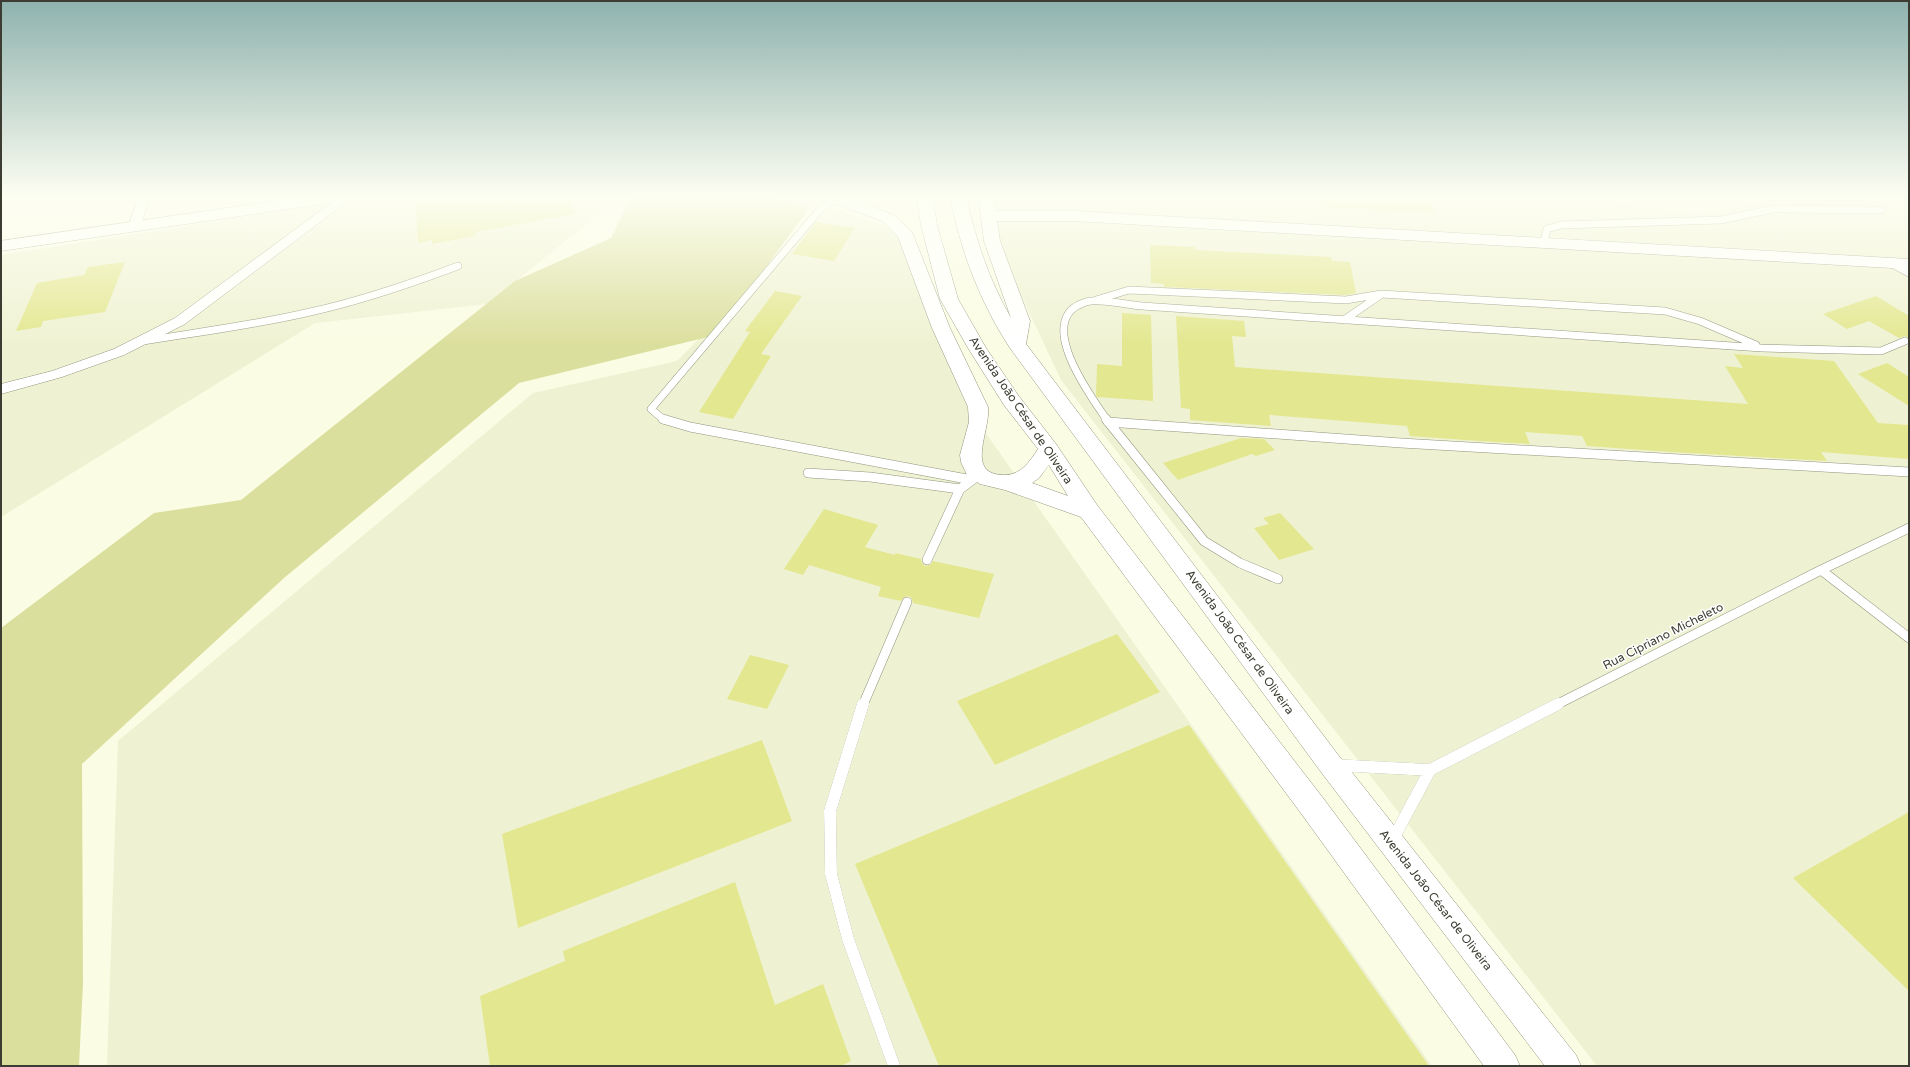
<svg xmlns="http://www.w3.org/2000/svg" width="1910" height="1067" font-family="'Varela Round',sans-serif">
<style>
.built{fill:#eff2d2}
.green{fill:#dbdf9d}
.building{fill:#e3e78f}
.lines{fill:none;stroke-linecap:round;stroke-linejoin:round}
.lane-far2-casing{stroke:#92947d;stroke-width:8}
.lane-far1-casing{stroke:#92947d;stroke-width:10}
.lane-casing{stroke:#92947d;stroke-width:12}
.street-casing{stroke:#92947d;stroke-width:1}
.secondary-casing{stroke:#92947d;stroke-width:1}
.lane-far2{stroke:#fff;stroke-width:7}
.lane-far1{stroke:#fff;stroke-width:9}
.lane{stroke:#fff;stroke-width:12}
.street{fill:#fff;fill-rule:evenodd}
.secondary{fill:#fff;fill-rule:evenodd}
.labels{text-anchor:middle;stroke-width:3;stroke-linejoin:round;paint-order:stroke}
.street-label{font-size:12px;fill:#3c3c32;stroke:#fff}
</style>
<rect width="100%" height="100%" fill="#fafce3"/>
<path class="built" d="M383,195h240l-136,109 -172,19 -314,194v-262z
M997,195h557l145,19 94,-19h116v871h-312l-536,-686 -64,-136z
M829,207l69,23 75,185 459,651h-1325l11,-325 415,-348 144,-32z"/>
<path class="green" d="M632,195h134l44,12 -94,128 -197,48 -235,195 -202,186 1,219 -4,83h-78v-438l153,-115 87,-13 274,-219 96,-43z"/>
<path class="building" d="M415,195h154l5,19 -99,18 1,4 -16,3 -28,5v-4l-14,3z
M1321,195h107l7,18 -115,-6z
M816,222l39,6 -21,33 -42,-7z
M1150,245l45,2v3l136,7 1,4 18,1 6,31 -10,2 -182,-8v-3l-13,-1z
M125,262l-20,50 -62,9 -2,6 -25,4 21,-48 47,-8 4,-8z
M775,291l27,5 -41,58 10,2 -38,63 -34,-7 51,-80 -5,-1z
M1876,296l33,20v22l-4,-2 -6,2 -30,-17 -22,8 -24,-15z
M1122,313l29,2 2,86 -56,-4 -1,-2 1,-31 25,2z
M1176,316l68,5 2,16 -14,-1 3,31 513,37 -23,-38 18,2 -9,-14 100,7 44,62 31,2v34l-88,-7 6,9 -156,-9 -84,-6 -5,-10 -57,-4 5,12 -51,-3 -69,-5 -3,-10 -138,-11 2,11 -81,-6v-11l-9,-1z
M1887,363l22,14v29l-51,-32z
M1241,438l23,1 11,11 -19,6 -4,-2 -74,26 -15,-17z
M824,509l54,16 -13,22 30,8v-2l26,6 1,4 3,3 5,-1 3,-4 61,13 -15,44 -66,-15 -1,-4 -3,-3 -5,1 -3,4 -23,-5 3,-9 -72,-22 -6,10 -19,-6z
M1280,513l34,36 -35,11 -25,-32 15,-4 -6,-6z
M1117,634l43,58 -165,73 -38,-64z
M750,655l39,10 -22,44 -40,-10z
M1189,725l240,341h-490l-84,-202z
M762,740l30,81 -274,107 -16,-94z
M1909,812v179l-116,-113z
M735,882l40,123 48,-21 28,77 -10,5h-351l-10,-70 85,-35 -2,-10z"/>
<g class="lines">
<defs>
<path id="lane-far2" d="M1544,242l3,-13 14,-4 160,-5 52,-11 108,1
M1892,264l17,9
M1096,300l33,-10 217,10 35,-6 284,17 35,10 56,24
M1344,320l35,-24
M143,341c56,-9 112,-16 167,-29 51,-11 100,-28 148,-46
M664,420l-13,-11 172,-203 15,-7
M1107,420c-18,-26 -77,-106 -17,-119 11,-2 40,4 52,5l620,42 119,3 24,-10"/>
<path id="lane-far1" d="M663,419l27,8 282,53
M1106,419l98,122 36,22 38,16
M1108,422l293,21 508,29
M808,473l62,4 90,12
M927,560l33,-71 15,-11
M1821,570l88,68
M863,705l44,-103
M1556,705l265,-135 88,-42"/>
<path id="lane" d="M863,704l-33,107 1,63 17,65 46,127
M1334,765l96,5 128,-66
M1392,841l38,-71"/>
<path id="street" d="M139,195h12l-11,33 -2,3h-8l-2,-3z
M342,195h14l-171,129 -61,31 -62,22 -61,17v-10l51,-13 62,-22 61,-31z"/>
<path id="secondary" d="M316,195h42l-2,3 -6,2 -349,51v-10z
M818,195h23l53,20 18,17 38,96 38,79c3,24 -25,69 18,68 16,-1 24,-14 32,-26l-34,-44 -36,-57 -28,-49 -19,-74 -5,-30h16l5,30 21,74 28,49 32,47 38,49 41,61 226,293 192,257 5,11h-36l-181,-250 -222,-299 -76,-27 -25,-6 -13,-9 -6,-13 -1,-7 9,-33 -1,-15 -36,-79 -34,-91 -16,-16 -62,-23zM1049,465l19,31 -36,-13 7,-5z
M950,195h16c9,43 23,85 45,123l-27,-77 -6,-46h16l2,16h78l835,48v10l-835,-48h-77l3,20 30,80 -4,23 313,412 237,299 5,11h-36l-224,-294 -311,-424c-30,-46 -50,-98 -60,-153z"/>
</defs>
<use href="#lane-far2" class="lane-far2-casing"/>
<use href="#lane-far1" class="lane-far1-casing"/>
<use href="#lane" class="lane-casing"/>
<use href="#street" class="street-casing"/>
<use href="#secondary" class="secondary-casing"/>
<use href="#lane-far2" class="lane-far2"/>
<use href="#lane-far1" class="lane-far1"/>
<use href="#lane" class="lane"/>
<use href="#street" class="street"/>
<use href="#secondary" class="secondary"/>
</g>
<linearGradient id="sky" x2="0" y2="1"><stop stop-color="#8fb2ae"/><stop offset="0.57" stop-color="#fdfef2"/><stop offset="1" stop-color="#fdfef2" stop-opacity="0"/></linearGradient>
<rect width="1910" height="345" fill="url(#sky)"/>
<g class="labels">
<g class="street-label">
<text transform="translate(1021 410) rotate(56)" y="4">Avenida João César de Oliveira</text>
<text transform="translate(1663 636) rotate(-27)" y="4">Rua Cipriano Micheleto</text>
<text transform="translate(1240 642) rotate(54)" y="4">Avenida João César de Oliveira</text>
<text transform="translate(1436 900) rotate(52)" y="4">Avenida João César de Oliveira</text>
</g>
</g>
<rect width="1910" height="1067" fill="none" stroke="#3c3c32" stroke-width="4"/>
</svg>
